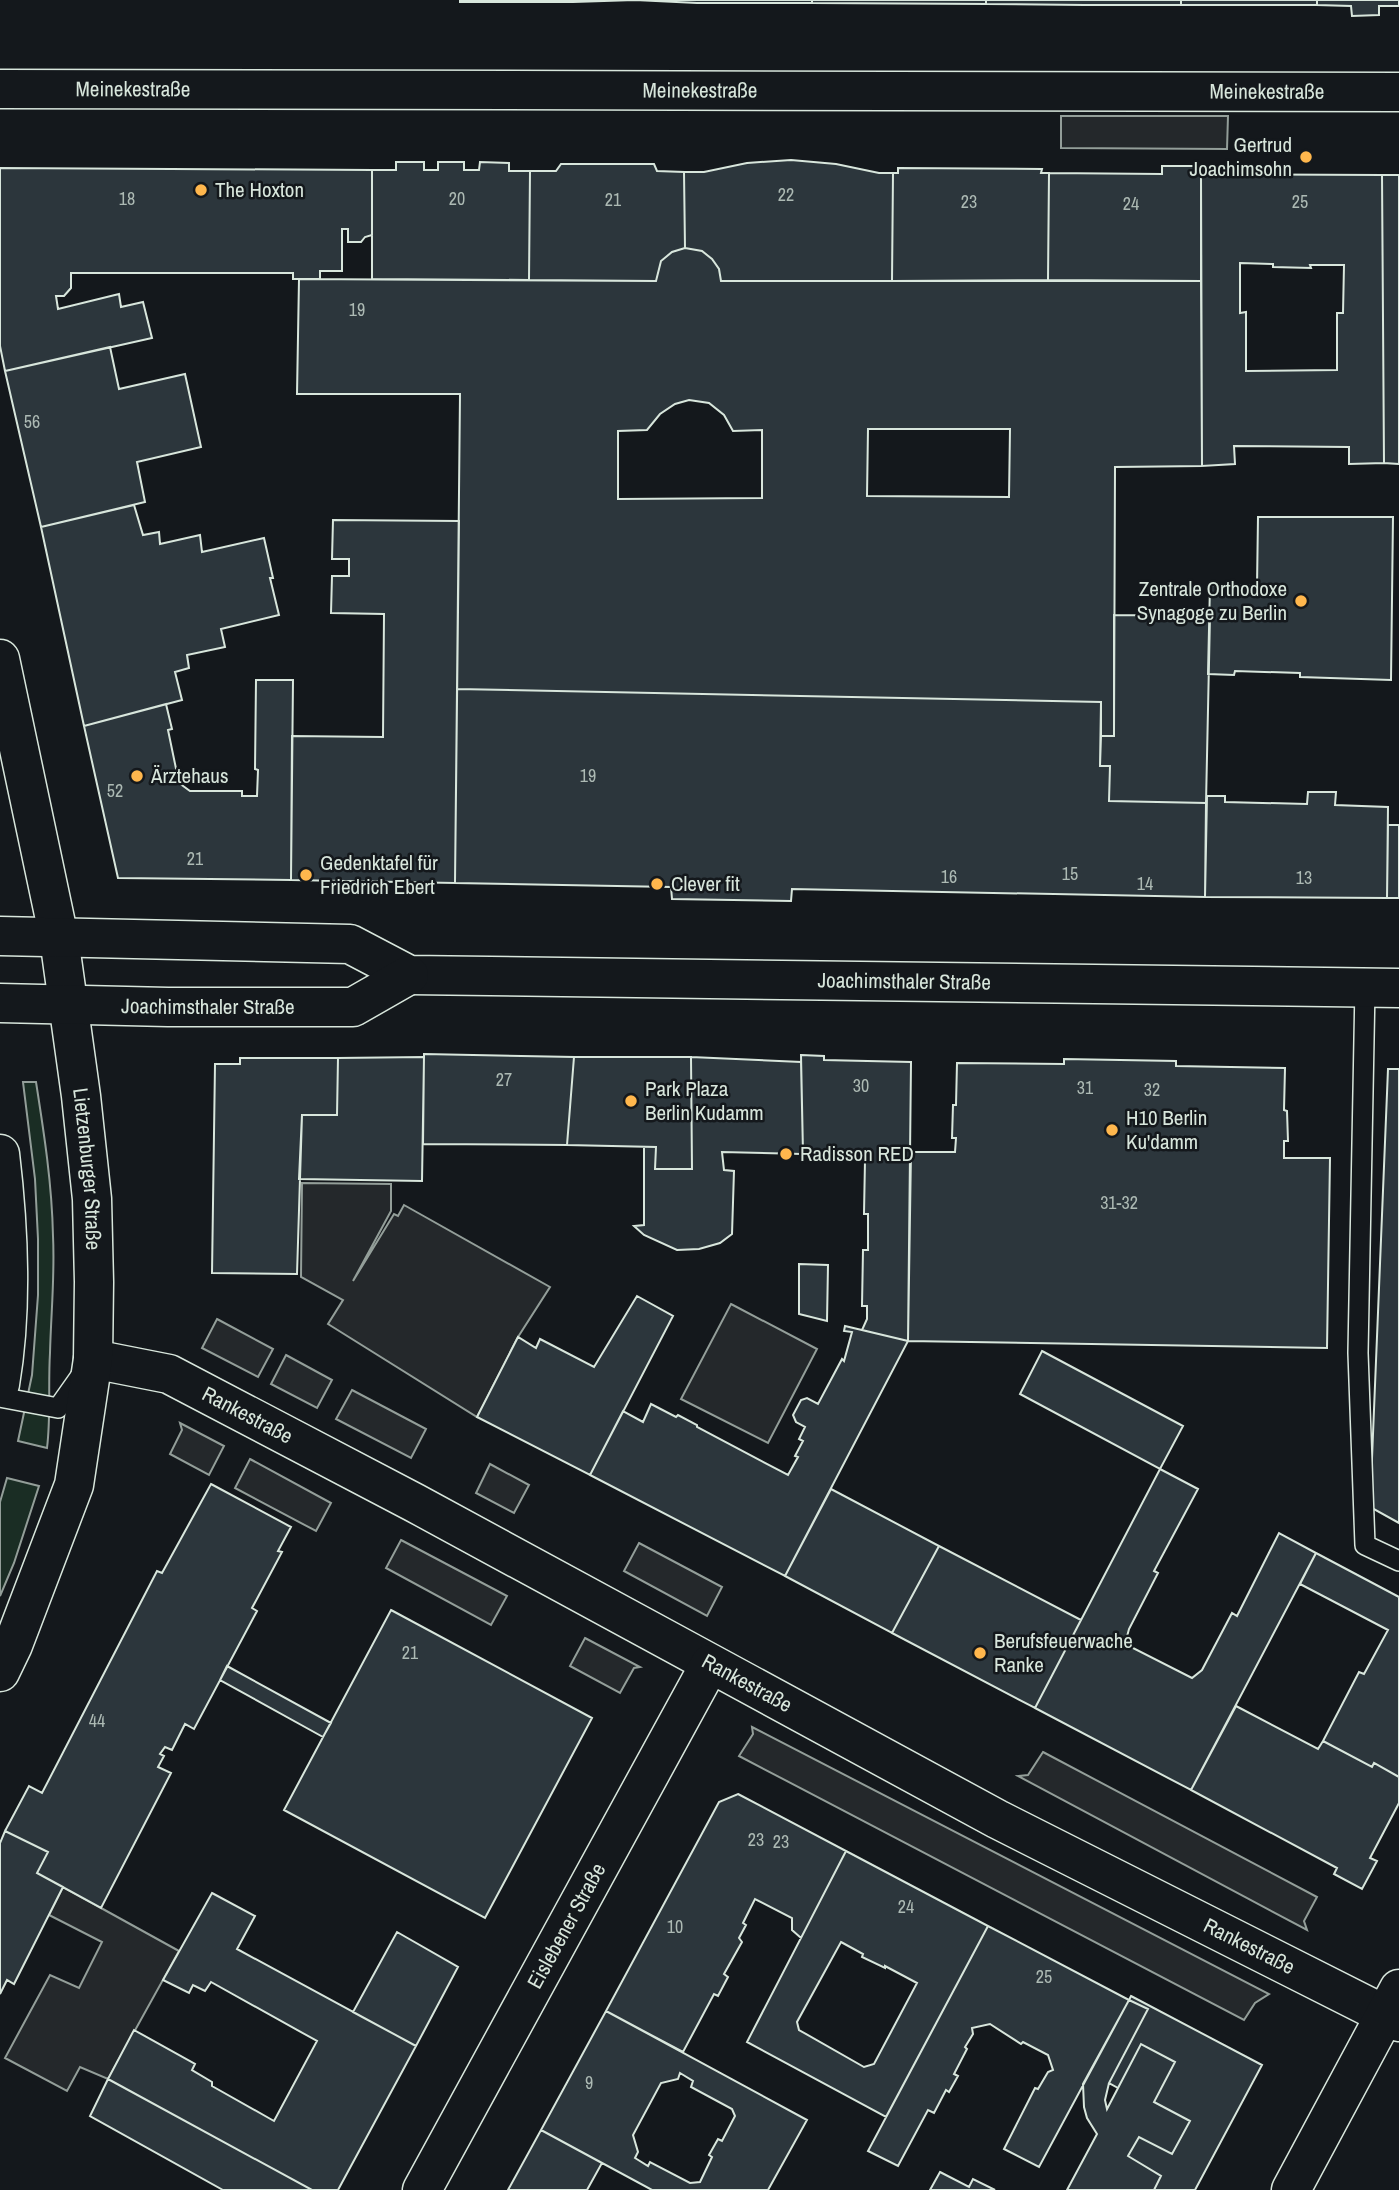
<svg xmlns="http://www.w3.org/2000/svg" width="1399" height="2190" font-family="'Archivo Narrow',sans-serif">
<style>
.green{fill:#1a2d24;stroke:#939e99;stroke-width:2}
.parking{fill:#24282b;stroke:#939e99;stroke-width:2}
.building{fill:#2c363c;stroke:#d8e6dc;stroke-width:2;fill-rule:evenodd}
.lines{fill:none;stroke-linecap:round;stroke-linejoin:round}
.service-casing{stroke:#d8e6dc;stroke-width:22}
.minor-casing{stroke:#d8e6dc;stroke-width:41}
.secondary-casing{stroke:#d8e6dc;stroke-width:41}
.service{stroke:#14181c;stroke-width:19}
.minor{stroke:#14181c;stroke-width:38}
.secondary{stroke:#14181c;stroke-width:38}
.poi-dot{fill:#ffb74d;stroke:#14181c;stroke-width:2.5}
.labels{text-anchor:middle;stroke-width:5;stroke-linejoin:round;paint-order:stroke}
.number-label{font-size:18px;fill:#adbab4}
.street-label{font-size:21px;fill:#d8e6dc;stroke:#14181c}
.poi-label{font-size:21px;fill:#d8e6dc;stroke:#14181c;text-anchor:start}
</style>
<rect width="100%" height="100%" fill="#14181c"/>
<path class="green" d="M23,1082h13c8,51 16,102 17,154 2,39 -2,77 -3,117 -2,32 1,63 -3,95l-29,-7 14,-66 6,-80v-56l-3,-60z
M7,1478l32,8 -25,77 -14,33v-94z"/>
<path class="parking" d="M1061,116h167l-1,33 -166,-1z
M302,1183l89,1v27l-38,70 41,-67 4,2 6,-11 146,82 -32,50 -41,80 -149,-93 15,-24 -42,-23z
M731,1304l86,45 -49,94 -87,-44z
M217,1319l56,30 -15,28 -56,-29z
M286,1355l46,25 -15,28 -46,-24z
M352,1390l74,39 -15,29 -75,-39z
M180,1423l44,23 -15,29 -39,-21 12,-24z
M250,1459l81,44 -15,28 -81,-43z
M490,1464l39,21 -15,28 -38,-20z
M401,1540l106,56 -16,29 -105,-57z
M639,1543l83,44 -15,29 -83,-45z
M585,1638l55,29 -6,1 -14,25 -50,-27z
M752,1727l517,267 -14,9 -11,17 -505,-264 14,-22z
M1043,1752l274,145 -13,24 3,9 -289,-154 10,-1z
M63,1887l116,64 -71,128 -28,-12 -13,24 -62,-33 45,-83 29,13 23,-46 -53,-27z"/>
<path class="building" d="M460,0h175l-62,2h-113z
M635,0h177v3h-115z
M812,0h174v4l-174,-1z
M986,0h195v5h-97l-98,-1z
M1181,0h136v5h-136z
M1317,0h82v6h-20v9l-27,1 -1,-10 -34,-1z
M791,160l45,4 43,9h14l-1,108h-171l-2,-12 -7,-10 -10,-8 -17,-3 -1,-76h20l43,-9z
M396,162h28v8h14v-8h26v8h15l1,-8 29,1v8h21l-1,109 -157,-1v-109h24z
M561,164h93l3,7 27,1 1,76 -13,4 -11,9 -5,20 -127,-1 1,-109h26z
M1162,166h32v8h7v107l-153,-1 1,-107 113,1z
M0,168l372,2v65l-7,2 -4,5h-13v-13h-6v42h-22v8h-27v-6h-222v15l-7,8h-8l2,13 61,-15 2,13 22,-5 9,36 -147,33 -5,-25z
M898,168l144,1 -1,4h8l-1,107 -156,1 1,-108h5z
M1201,174l181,1 2,288 -35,1v-17l-115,-1 1,18 -33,2zM1240,263l33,1v3l38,1 -1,-3h34l-1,48h-6v57l-91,1v-59l-6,1z
M1382,175h17v289l-15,-1z
M685,248l17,3 10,8 7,10 2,12h480l1,185 -87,1 -1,269h-13v-34l-644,-13 3,-295h-163l2,-115 357,2 5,-20 11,-9zM689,400l20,3 15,12 9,16 29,-1v68l-144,1v-68l29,-1 13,-16 15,-10zM868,429h142l-1,68 -142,-1z
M110,347l9,42 66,-15 16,73 -64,15 8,40 -104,25 -36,-156z
M134,505l9,30 16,-3 1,12 40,-9 2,17 62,-14 9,40h-3l9,37 -58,14 4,18 -38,8 2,13 -14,4 7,28 -98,26 -43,-199z
M1258,517h135l-2,163 -91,-3v-4l-65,-2 -1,4 -26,-1 2,-89 47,1z
M333,520l126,1 -4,362 -164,-3 1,-144 91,1 1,-123 -53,-1 1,-37h17v-17h-17z
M1114,615l96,1 -4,187 -97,-2 1,-35h-10l1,-30h13z
M256,680h37l-2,200 -173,-2 -34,-152 82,-22 6,25 -4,1 11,53 11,8h52v5h15l1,-26 -3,-1z
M457,689l644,13 -1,64h10l-1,35 97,2 -1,94 -413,-8 -1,12 -119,-2 -1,-12 -216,-4z
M1308,792h28l-1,13 53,2 -1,91 -182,-1 2,-101h18v6l82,2z
M1388,825h11v73h-12z
M424,1054l150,3 -7,88 -144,-1z
M801,1055l23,1v4l87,2 -3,279 -46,-11 5,-11v-13h-5l1,-56h5v-36h-4l1,-54 -47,-1v-6h-15z
M424,1057l-2,124 -123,-2 3,-64h35l1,-57z
M574,1057h117l1,112h-37l1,-22 -89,-2z
M691,1057l110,5 2,91 -1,1 -80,-2 2,18 10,1 -2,63 -12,9 -21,6 -22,1 -33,-15 -10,-9 10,-1v-78h12l-1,22h37z
M240,1058h98l-1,57h-35l-5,159 -85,-1 3,-209h25z
M1064,1059l112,2v5l109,2 -1,42 3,1 1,30h-4v17h46l-3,190 -419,-7 3,-189h44l1,-14h-4l1,-33h3l1,-42 107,1z
M1388,1069h11v454l-29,-16z
M799,1264l29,1 -1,56 -28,-7z
M637,1296l36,20 -83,159 -113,-58 41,-80 18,11 4,-9 54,28z
M845,1326l63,15 -123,235 -195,-101 33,-64 20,11 8,-18 25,13 2,-2 19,10v2l91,48 10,-18 -3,-1 8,-15 -4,-2 6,-12 -9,-5 -3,-7 8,-15 6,-2 11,6 24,-45 2,2 8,-29 -8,-1z
M1042,1351l141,75 -23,43 -140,-75z
M1160,1469l38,20 -44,82 4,2 -29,56 -4,15 67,34 10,-8 30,-57 5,3 42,-83 37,20 -125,237 -156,-82z
M211,1484l80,43 -13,24 4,1 -30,56 5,3 -63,118 -9,-5 -13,26 -7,-3 -5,7 4,2 -6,11 13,6 -70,135 -64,-35 11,-21 -43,-21 24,-45 13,7 115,-222 5,2z
M831,1489l108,57 -47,87 -107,-57z
M939,1546l142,74 -46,88 -143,-75z
M1316,1553l83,44v180l-25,-14 -2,4 -49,-26 36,-69 5,2 24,-44 -88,-46z
M391,1610l201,108 -107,200 -201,-108z
M227,1666l104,57 -8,14 -103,-57z
M1236,1706l82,43 5,-8 49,26 2,-4 25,14v26l-29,55 7,3 -15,28 -28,-15 3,-6 -146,-78z
M738,1794l108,57 -45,87 -9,-8v-12l-37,-19 -12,24 3,2 -7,13 3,4 -18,32 4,3 -10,19 -4,-2 -31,58 -77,-41 113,-209z
M5,1831l43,21 -11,21 26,14 -49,97 -7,-4 -7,14v-151z
M846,1851l142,75 -102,191 -139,-75zM841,1942l22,12 -1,3 23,11v-2l32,17 -43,81 -10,3 -65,-37 -2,-8z
M212,1893l43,23 -18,33 179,97 -78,144h-26l-204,-111 26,-49 61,34 -3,6 20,12v4l62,35 43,-80 -106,-59 -6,9 -12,-6 -4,8 -26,-13z
M988,1926l141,74 -90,167 -35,-18 31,-61 3,1 10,-17 5,-2 -5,-15 -25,-13 -2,2 -31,-20 -18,4 1,6 -8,13 2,2 -13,25 4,2 -9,16 -3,-2 -12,23 -6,-3 -30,56 -30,-15z
M397,1932l61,35 -42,79 -63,-34z
M1131,1996l131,69 -67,125h-41l7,-14 -33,-20 11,-19 33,17 18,-33 -36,-19 21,-40 -34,-18 -23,44 -9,-5 39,-74 -19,-9z
M1129,2000l19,9 -39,74 -4,17 2,9 34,-65 34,18 -21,40 36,19 -18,33 -33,-17 -11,19 33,20 -7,14h-87l30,-56 -10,-16 -3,-11 -1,-23z
M606,2011l201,109 -39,70h-116l-111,-60zM680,2073l13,8 -2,6 41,22 3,7 -13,25 -4,-2 -9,16 3,2 -12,25 -10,1 -40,-21 -2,4 -13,-8 3,-6 -5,-17 28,-52 17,-4z
M108,2079l204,111h-89l-133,-74z
M541,2130l61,33 -15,27h-79z
M940,2172l29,15 4,-8 22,11h-65z"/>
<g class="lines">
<defs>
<path id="service" d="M1365,987l-7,366 7,192 34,16
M0,1397l58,11 24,-34"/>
<g id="minor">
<path id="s1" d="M0,89l1399,3"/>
<path id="s2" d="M93,1359l76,15 246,129 582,316 402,203"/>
<path id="s3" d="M422,2190l288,-526"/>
<path d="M1291,2190l108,-201"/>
</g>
<g id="secondary">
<path id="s4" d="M0,659l59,279 22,158 11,103 2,83 -1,77 -19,126 -61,160 -13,27"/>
<path id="s5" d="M0,936l350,8 59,31 990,13"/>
<path id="s6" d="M0,1003l168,4h185l56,-32"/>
<path d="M0,1154c9,75 13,154 0,230"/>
</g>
</defs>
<use href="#service" class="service-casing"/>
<use href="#minor" class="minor-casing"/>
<use href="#secondary" class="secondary-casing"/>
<use href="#service" class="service"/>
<use href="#minor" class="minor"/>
<use href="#secondary" class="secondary"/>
</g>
<g class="poi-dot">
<circle cx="1306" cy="157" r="7"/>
<circle cx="201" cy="190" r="7"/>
<circle cx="1301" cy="601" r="7"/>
<circle cx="137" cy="776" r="7"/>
<circle cx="306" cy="875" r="7"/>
<circle cx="657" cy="884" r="7"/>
<circle cx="631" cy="1101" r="7"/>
<circle cx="1112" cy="1130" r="7"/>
<circle cx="786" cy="1154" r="7"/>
<circle cx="980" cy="1653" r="7"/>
</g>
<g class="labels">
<g class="number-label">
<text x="786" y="201">22</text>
<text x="127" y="205">18</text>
<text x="457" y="205">20</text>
<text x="613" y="206">21</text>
<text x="969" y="208">23</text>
<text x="1300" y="208">25</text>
<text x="1131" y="210">24</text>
<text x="357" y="316">19</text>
<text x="32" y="428">56</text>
<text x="588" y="782">19</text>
<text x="115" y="797">52</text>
<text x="195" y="865">21</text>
<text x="1070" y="880">15</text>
<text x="949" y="883">16</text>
<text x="1304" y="884">13</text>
<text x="1145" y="890">14</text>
<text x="504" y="1086">27</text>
<text x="861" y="1092">30</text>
<text x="1085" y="1094">31</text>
<text x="1152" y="1096">32</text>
<text x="1119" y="1209">31-32</text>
<text x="410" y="1659">21</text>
<text x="97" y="1727">44</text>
<text x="756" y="1846">23</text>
<text x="781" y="1848">23</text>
<text x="906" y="1913">24</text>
<text x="675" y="1933">10</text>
<text x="1044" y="1983">25</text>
<text x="589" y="2089">9</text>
</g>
<g class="street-label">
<text dy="7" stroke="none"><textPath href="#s1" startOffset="133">Meinekestraße</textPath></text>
<text dy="7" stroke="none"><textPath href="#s1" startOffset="700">Meinekestraße</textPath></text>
<text dy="7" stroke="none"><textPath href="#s1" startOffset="1267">Meinekestraße</textPath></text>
<text dy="7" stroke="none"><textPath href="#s5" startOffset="912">Joachimsthaler Straße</textPath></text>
<text dy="7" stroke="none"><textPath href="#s6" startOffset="208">Joachimsthaler Straße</textPath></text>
<text dy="7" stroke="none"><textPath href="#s4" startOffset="518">Lietzenburger Straße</textPath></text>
<text dy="7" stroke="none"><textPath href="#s2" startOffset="166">Rankestraße</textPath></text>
<text dy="7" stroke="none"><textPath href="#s2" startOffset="733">Rankestraße</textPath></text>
<text dy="7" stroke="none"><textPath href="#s3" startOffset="301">Eislebener Straße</textPath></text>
<text dy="7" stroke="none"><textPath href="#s2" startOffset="1300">Rankestraße</textPath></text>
</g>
<g class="poi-label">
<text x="1292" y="152" text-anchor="end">Gertrud<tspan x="1292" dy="24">Joachimsohn</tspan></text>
<text x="215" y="197">The Hoxton</text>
<text x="1287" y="596" text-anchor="end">Zentrale Orthodoxe<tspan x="1287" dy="24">Synagoge zu Berlin</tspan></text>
<text x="151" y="783">Ärztehaus</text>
<text x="320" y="870">Gedenktafel für<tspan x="320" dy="24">Friedrich Ebert</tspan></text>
<text x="671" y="891">Clever fit</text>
<text x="645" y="1096">Park Plaza<tspan x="645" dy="24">Berlin Kudamm</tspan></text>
<text x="1126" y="1125">H10 Berlin<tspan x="1126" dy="24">Ku'damm</tspan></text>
<text x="800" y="1161">Radisson RED</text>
<text x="994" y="1648">Berufsfeuerwache<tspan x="994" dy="24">Ranke</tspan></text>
</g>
</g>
</svg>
